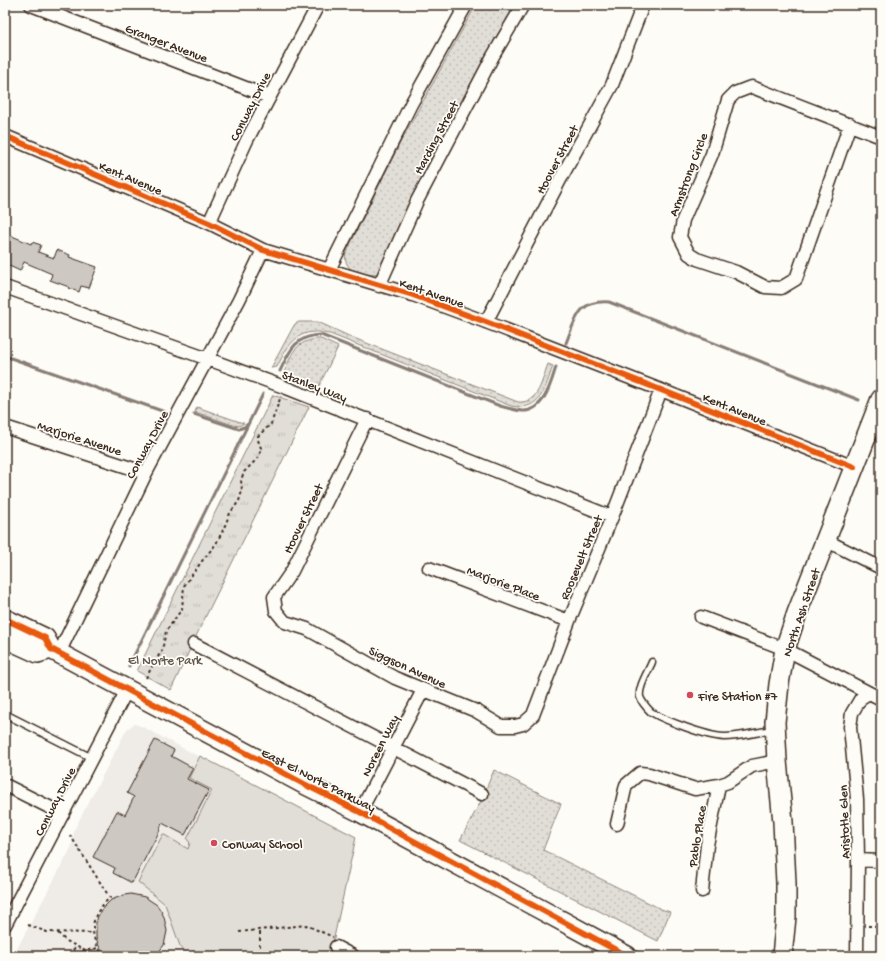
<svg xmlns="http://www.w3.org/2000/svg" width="886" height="961" font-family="'Gochi Hand',sans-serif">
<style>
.built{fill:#efece7}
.grass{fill:url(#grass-dots);stroke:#8e847a}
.park{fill:url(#park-tufts);stroke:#8e847a}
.pitch{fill:#e1ded7;stroke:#8e847a}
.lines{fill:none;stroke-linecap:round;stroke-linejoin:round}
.stream{stroke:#887d74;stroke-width:3}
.building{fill:#cdc8c2;stroke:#3b2a1e}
.service-casing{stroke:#3b2a1e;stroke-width:9}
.minor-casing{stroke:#3b2a1e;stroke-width:15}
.primary-casing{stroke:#3b2a1e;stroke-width:22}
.path{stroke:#3b2a1e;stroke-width:2;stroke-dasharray:3 3;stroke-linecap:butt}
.service{stroke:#fdfcf7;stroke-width:6}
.minor{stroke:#fdfcf7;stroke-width:12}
.primary{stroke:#fdfcf7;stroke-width:19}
.cycleway-casing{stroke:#fdfcf7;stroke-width:8}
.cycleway{stroke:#e8590c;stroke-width:6}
.poi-dot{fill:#d1495b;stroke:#fdfcf7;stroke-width:1.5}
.labels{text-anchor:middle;stroke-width:3.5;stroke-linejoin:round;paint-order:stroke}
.street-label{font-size:13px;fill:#3b2a1e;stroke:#fdfcf7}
.park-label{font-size:13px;fill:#64574c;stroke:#fdfcf7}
.poi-label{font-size:13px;fill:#3b2a1e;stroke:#fdfcf7;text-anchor:start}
</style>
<defs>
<pattern id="grass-dots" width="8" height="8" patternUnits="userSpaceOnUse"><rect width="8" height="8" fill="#e1ded7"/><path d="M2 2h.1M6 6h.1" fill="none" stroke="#c2bfb8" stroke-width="1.8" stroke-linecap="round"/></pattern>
<pattern id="park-tufts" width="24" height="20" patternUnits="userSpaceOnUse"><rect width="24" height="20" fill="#e1ded7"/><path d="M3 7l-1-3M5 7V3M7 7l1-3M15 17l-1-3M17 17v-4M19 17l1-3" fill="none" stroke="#c2bfb8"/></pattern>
</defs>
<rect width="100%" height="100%" fill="#fdfcf7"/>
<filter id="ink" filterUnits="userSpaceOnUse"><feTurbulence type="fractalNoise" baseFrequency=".025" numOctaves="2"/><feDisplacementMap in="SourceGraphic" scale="8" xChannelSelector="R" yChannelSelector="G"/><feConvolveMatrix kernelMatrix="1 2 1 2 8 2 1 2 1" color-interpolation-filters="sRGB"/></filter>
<g filter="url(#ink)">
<path class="built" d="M134,724l7,2 55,29 4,1 156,81 -26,119h-317l58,-108 3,-18 53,-101z"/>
<path class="grass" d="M476,5h44l-141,267c-12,9 -38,-1 -33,-19l55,-112z
M299,322h19l33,15 167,65c21,2 24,-23 30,-38l5,2c-8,22 -12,46 -42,40l-181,-72c-5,0 -10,-3 -15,-2 -21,0 -30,19 -38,35l-6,1 21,-39 3,-5z
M316,339h5l17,8 -20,41 -35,-13c8,-18 10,-33 33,-36z
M197,407l46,16h1l-5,3 -6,-1 -38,-13z
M494,770l67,34 -18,46 118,59 9,3 -12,29 -198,-101 20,-37z"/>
<path class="park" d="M273,395l36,12 -110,223 -28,60 -34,-19z"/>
<path class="pitch" d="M200,756l156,81 -26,119h-136l-9,-4 -5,-6 -15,-42 -27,-22 25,-48 25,15 2,-6 -3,-4 25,-49 -23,-12z"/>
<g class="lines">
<path class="stream" d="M566,343c10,-25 12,-43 43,-41l250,98
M5,356l160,56
M280,371c10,-21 15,-35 41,-36l179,71c7,2 15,4 22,5 22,1 29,-28 34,-44
M194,414l45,15 5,-2 4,-3
M129,666l134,-272"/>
</g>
<path class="building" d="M5,233l26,11 1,-2 9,3 -3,7 16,6 3,-8 13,5 -1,2 28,10 -8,21 -8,-2 -2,6 -11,-4 1,-1 -19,-7 2,-6 -28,-12 -4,9 -15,-7z
M155,740l19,10 -3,6 22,12 -6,11 22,11 -24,45 -23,-12 -3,9 -27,51 -19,-10 2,-5 -22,-11 24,-46 8,4 9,-18 -7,-4z
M131,894l14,3 12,8 4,6 3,6 3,14 -3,14 -8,11h-52l-6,-12 -2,-7v-14l2,-7 3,-6 10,-10 13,-5z"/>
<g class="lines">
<defs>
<path id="service" d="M652,662c-4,10 -14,25 -12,35 2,6 7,11 11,15 15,9 55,24 73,25 16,0 33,-5 49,-7
M5,714l87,44"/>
<path id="minor" d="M31,5l238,92
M850,124l-54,155 -15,9 -16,-1 -29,-15 -39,-13 -8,-5 -9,-17 3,-17 29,-66 16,-54 7,-7 13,-5 4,-1 129,50
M5,136l204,87 54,27 150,45 73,27 175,68 193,77
M209,223l38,-83 71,-135
M329,270l82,-166 55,-99
M379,286l38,-85 76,-145 30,-51
M5,287l203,72 76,28 328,130
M486,322l75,-144 51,-93 31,-80
M367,419l-75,152 -18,26 2,14 9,11 22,7 88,49 81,33 25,15h14l8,-2 10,-9 36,-94 43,-104 49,-127
M5,427l141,46
M825,540l56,28
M429,568l140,53
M701,617l84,32 96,50
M194,644l288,150
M59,653l87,-180 93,-173 24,-50
M7,786l56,28
M360,812l63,-122
M617,824l9,-39 14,-12 9,1 46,15 24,-4 9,-3 24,-16 25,-5
M858,860l23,1
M702,891l5,-46 12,-60
M5,925l122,-235
M336,947l17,9
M857,956l1,-96 -1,-61 -7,-72 2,-14 9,-15 8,-5"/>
<path id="primary" d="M5,619l40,19 6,11 253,135 56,28 267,144
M5,638l33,15 13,-4
M782,956l4,-39v-34l-3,-61 -6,-61 -2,-39 4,-38 6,-35 12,-36 84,-214"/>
</defs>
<use href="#service" class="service-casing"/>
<use href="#minor" class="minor-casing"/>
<use href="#primary" class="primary-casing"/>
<path class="path" d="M146,678l9,-17 7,-10 4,-20 16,-22 2,-23 18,-25 14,-17 8,-16 6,-15 9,-12 3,-10 -1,-11 3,-8 15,-15 2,-9 -3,-8v-4l13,-12 10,-28
M70,835l40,63c-20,17 -22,35 -8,57
M28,925l19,7 46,1
M868,926h13
M239,932l67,-7 27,12
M58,933l7,7 20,11 13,-3
M260,947v-18
M73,956l-1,-4 4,-6"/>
<use href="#service" class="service"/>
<use href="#minor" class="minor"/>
<use href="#primary" class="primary"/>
<defs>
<path id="cycleway" d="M5,136l204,87 54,27 150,45 73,27 175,68 193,77
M5,619l40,19 6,11 253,135 56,28 267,144"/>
</defs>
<use href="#cycleway" class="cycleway-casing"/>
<use href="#cycleway" class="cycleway"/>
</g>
</g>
<g class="poi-dot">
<circle cx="690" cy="695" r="4"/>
<circle cx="214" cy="843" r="4"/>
</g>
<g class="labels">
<g class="street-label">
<text transform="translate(167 42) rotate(21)" y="5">Granger Avenue</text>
<text transform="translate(249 106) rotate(-63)" y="5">Conway Drive</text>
<text transform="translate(435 137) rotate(-62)" y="5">Harding Street</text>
<text transform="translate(556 159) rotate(-62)" y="5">Hoover Street</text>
<text transform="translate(687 174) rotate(-69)" y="5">Armstrong Circle</text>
<text transform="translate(131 177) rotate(23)" y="5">Kent Avenue</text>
<text transform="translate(432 292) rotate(19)" y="5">Kent Avenue</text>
<text transform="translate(315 385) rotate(21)" y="5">Stanley Way</text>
<text transform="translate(735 408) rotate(22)" y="5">Kent Avenue</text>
<text transform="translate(80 437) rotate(18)" y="5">Marjorie Avenue</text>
<text transform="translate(146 444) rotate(-62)" y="5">Conway Drive</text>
<text transform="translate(302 518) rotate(-64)" y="5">Hoover Street</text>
<text transform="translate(580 557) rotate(-67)" y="5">Roosevelt Street</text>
<text transform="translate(504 582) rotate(21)" y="5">Marjorie Place</text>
<text transform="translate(800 612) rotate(-71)" y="5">North Ash Street</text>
<text transform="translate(408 666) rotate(25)" y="5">Siggson Avenue</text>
<text transform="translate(379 745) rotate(-63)" y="5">Noreen Way</text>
<text transform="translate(319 779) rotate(27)" y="5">East El Norte Parkway</text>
<text transform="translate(54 801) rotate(-63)" y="5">Conway Drive</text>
<text transform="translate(843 822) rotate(-92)" y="5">Aristotle Glen</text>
<text transform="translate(696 836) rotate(-81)" y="5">Pablo Place</text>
</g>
<g class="park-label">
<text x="165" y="664">El Norte Park</text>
</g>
<g class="poi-label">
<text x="698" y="700">Fire Station #7</text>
<text x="222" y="848">Conway School</text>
</g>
</g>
<rect width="886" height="961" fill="none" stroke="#fdfcf7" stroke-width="20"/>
<rect x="10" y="10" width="866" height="941" fill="none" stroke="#3b2a1e" stroke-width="1.5" filter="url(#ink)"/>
</svg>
